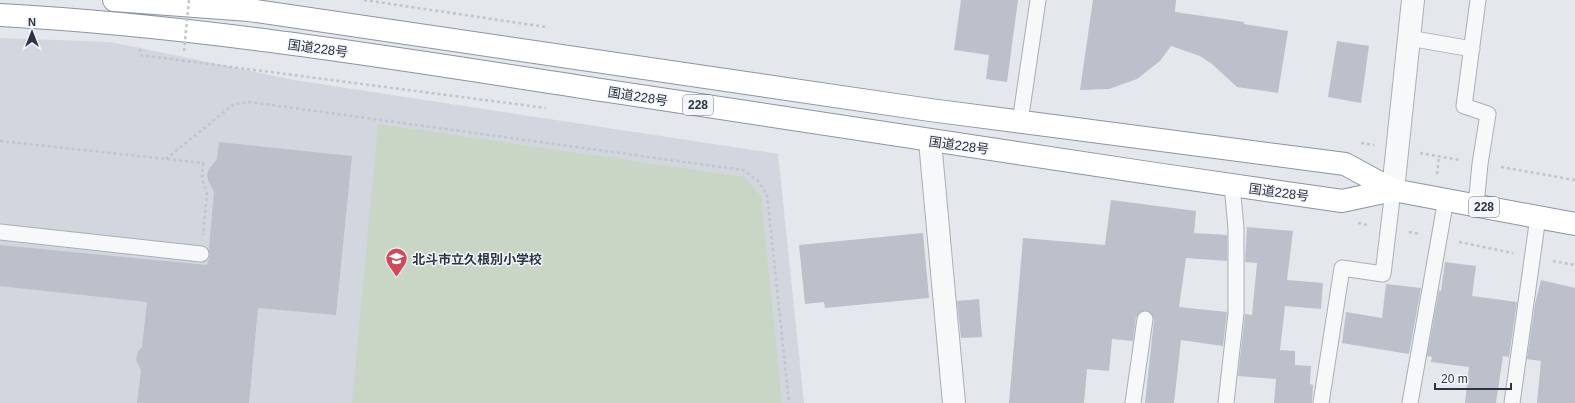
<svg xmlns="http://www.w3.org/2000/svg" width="1575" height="403" font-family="Helvetica,'Noto Sans JP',sans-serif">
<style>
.built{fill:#d2d6de}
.green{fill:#c9d6c5}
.building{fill:#bbc0ca}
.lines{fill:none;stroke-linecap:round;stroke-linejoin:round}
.service-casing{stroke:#a9aeb7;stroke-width:17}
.minor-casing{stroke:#a9aeb7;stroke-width:24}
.tertiary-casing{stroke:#a9aeb7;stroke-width:24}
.trunk-casing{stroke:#8b94a3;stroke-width:24}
.path{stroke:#c2c5cb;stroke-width:2.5;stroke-dasharray:3 3;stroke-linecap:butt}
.service{stroke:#f7f8fa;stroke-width:15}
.minor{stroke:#f7f8fa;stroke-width:22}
.tertiary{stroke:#f7f8fa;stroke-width:22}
.trunk{stroke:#fff;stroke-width:22}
.path-bridge{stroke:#c2c5cb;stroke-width:2.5;stroke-dasharray:3 3;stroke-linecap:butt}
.labels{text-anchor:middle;stroke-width:3;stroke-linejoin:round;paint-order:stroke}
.shield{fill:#f4f6f9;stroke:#676e7b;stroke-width:1}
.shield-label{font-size:12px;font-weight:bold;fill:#2b3445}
.street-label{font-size:13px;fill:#2b3445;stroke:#f4f6f9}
.poi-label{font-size:13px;font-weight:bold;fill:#2b3445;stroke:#f4f6f9;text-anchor:start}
</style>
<rect width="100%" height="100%" fill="#e4e7ec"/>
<path class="built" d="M0,38l111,4 183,38 484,74 26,249h-804z"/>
<path class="green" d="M378,124l366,53 17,19 21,207h-430z"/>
<path class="building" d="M961,0h57l-11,82 -21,-3 3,-24 -35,-5z
M1093,0h83l-1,12 69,10v2l44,7 -10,62 -41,-6 -25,-23 -12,-8 -29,-10 -11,15 -23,18 -28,10 -29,1z
M1337,41l32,5 -8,57 -33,-6z
M219,142l133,14 -16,159 -78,-7 -9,95h-112l4,-33 -5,-10 2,-9 4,-4 5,-45 -147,-16v-41l207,20 3,-10 -1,-6 5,-57 -6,-12 -1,-6 2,-5 8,-10z
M1111,200l85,11 -2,22 33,2v26l-41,-3 -7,49 48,5 -4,34 -42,-6 -7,63h-29l9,-83 -4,-8 -8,-1 -6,6 -3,24 -21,-2 -3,32 -22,-2 -3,34h-75l14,-165 82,7z
M1247,227l46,4 -6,49 36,3 -2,26 -36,-3 -5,44 15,1v14l16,1 -1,18 3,1 -1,18h-38l2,-24 -38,-3 7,-62 7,1 5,-52 -12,-1z
M923,233l6,65 -104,10 -1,-6 -19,2 -6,-59z
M1445,262l31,4 -4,30 45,6 -8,55 -6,-1 -7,47h-31l4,-36 -38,-5 1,-5 -5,-1 12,-66 2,1z
M1541,280l34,8v115h-38l4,-42 -14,-2 8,-55z
M1386,284l35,4 -12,66 -67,-11 4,-31 36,6z
M979,299l3,38 -21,1 -4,-37z"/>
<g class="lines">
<defs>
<path id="service" d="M1409,38l63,11
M1020,122l18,-122
M1476,205l4,-41 8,-50 -24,-8 14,-106
M0,232l201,22
M1133,403l12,-84
M1226,403l10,-90v-85l-4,-43
M1321,403l21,-135 41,6 10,-84
M1410,403l36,-204
M1512,403l26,-186"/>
<path id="minor" d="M930,141l24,262"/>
<path id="tertiary" d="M1393,190l20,-190"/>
<path id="trunk" d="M114,0l135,10 681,100 415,54 48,26 182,34
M0,15c204,11 406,45 608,76 244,38 489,75 734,110l51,-11"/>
</defs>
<use href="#service" class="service-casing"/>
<use href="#minor" class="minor-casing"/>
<use href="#tertiary" class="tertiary-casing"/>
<use href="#trunk" class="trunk-casing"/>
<path class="path" d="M364,0l182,27
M140,49v6l406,53
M0,141l203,22 -1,15 5,16 -4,41
M1361,143l13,2
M1420,153l40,7
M166,159l68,-55 16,-2 493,68 14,10 10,14 22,209
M1501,167l74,13
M1437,174l2,-17
M1358,223l10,2
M1409,232l11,2
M1459,242l54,11
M1553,261l22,4"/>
<use href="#service" class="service"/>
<use href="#minor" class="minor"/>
<use href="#tertiary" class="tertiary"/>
<use href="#trunk" class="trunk"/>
<path class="path-bridge" d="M184,51l5,-51"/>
</g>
<defs>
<symbol id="school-pin" viewBox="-11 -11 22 30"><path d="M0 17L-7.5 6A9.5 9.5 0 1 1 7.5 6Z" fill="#d1495b" stroke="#f4f6f9"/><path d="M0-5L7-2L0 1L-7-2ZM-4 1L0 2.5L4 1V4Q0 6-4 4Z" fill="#fff"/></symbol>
</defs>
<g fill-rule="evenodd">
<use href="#school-pin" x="384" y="246" width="25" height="34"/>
</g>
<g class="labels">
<g class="shield">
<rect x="683" y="95" width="30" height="20" rx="3"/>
<rect x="1469" y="197" width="30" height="20" rx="3"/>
</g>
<g class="shield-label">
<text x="698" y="109">228</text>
<text x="1484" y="211">228</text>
</g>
<g class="street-label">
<text transform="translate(318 48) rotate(8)" y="5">国道228号</text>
<text transform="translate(638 96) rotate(9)" y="5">国道228号</text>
<text transform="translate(959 145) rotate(8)" y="5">国道228号</text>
<text transform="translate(1279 192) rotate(8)" y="5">国道228号</text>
</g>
<g class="poi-label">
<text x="412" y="264">北斗市立久根別小学校</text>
</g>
</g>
<g transform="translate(32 32)" stroke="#f4f6f9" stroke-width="3" paint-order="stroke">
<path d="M0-3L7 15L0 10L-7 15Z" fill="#2b3445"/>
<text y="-6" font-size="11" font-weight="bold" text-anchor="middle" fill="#2b3445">N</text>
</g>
<path d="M1435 383v6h76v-6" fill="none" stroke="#2b3445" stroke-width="2"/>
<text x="1441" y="383" font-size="12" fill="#2b3445" stroke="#f4f6f9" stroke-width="3" paint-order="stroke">20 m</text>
</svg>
